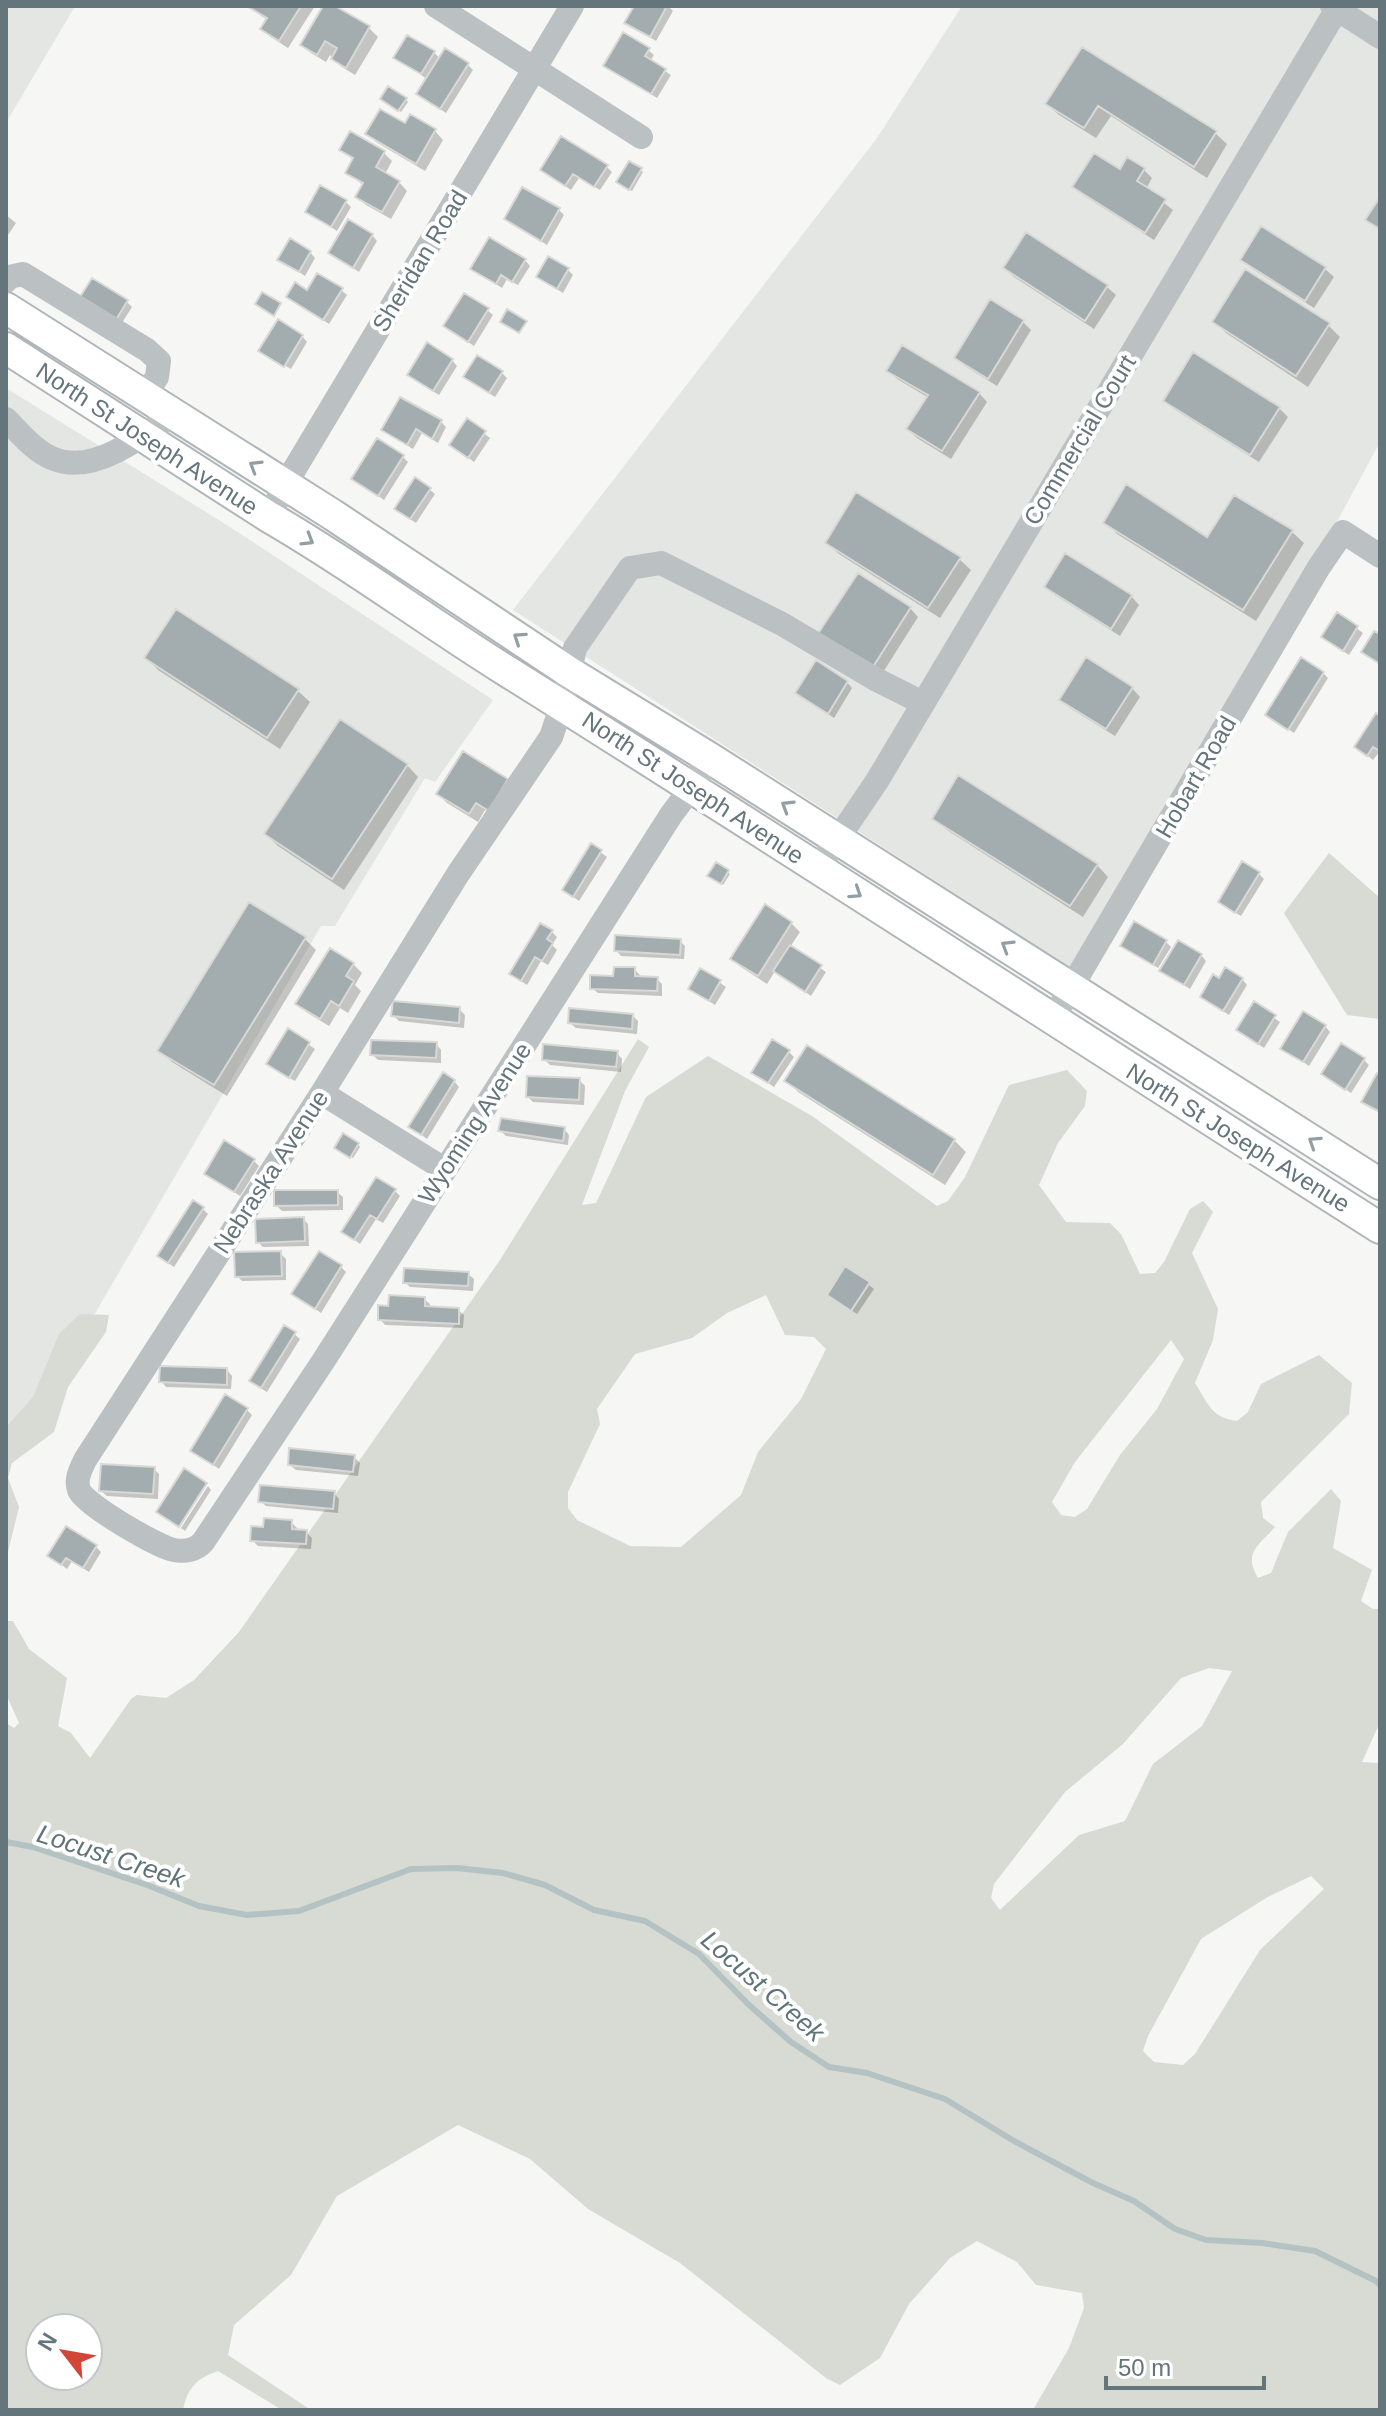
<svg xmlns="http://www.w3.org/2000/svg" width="1386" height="2416" font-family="Helvetica,sans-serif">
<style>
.built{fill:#e4e6e4}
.green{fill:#d7dbd3;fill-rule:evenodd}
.shadow{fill:#0003}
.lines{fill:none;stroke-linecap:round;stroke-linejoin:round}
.stream{stroke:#b4c2c4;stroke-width:6}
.building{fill:#a3adb0;stroke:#d8d8d6;stroke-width:2}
.major-casing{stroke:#afb5b8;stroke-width:34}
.minor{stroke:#bbc1c3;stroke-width:24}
.major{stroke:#fff;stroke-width:30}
.oneway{stroke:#929ea3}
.labels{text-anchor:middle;stroke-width:8;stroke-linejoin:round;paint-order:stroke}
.street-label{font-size:24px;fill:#64757c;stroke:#fff}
.water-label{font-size:26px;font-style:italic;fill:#5f7477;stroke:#fff}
</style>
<rect width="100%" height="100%" fill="#f6f6f4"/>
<path class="built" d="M6,6h69l-69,117z
M962,6h418v436l-290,538 -577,-370 364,-472z
M6,388l224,139 263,173 -58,82 -10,-4 -90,148h-14l-315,540z"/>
<path class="green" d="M1329,853l51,45v121l-33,-4 -63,-102z
M638,1039l11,8 -24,44 -43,114 14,-2 50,-106 62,-41 104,60 125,90 11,-5 17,-24 44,-92 58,-15 20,21 -2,15 -27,37 -19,42 27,37 44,1 11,11 19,40 15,-1 9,-11 26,-53 13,-8 10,11 -21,41 26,56 -5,31 -18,43c13,20 16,35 42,38l11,-9 13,-28 58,-29 33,28 -3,31 -88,88 2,16 12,9c-17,19 -32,26 -17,51l13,-5 17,-41 43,-43 10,12 -8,47 39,22 -11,31 12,8h7v113l-18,40 15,1 3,-3v650h-347l36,-62 15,-40 -2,-15 -46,-8 -19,-23 -40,-21 -27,17 -41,46 -29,54 -40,27 -14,-7 -146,-115 -92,-54 -58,-50 -72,-34 -121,71 -46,79 -57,50 -6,30 83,55h-29l-64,-39c-22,8 -30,16 -35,39h-177v-687l8,5 5,-5 -13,-29v-73h7l16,28 38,29 -9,48 13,7 19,25 41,-59 6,-4 29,3 28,-18 45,-48 261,-372zM766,1295l19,40 29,2 12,12 -25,50 -43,53 -17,43 -60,52 -51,-1 -53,-26 -9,-12v-16l32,-68 -3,-15 38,-55 57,-16 35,-25zM1171,1340l13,19 -27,50 -37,46 -33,54 -12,8 -14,-2 -9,-13 23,-40zM1209,1668l23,3 -30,55 -49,38 -28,57 -46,14 -79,75 -9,-12 3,-14 71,-92 58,-48 58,-66zM1311,1876l13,13 -64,61 -65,104 -12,11 -29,-3 -11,-11 5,-15 53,-97 65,-41zM40,2328h48v48h-48z
M80,1314l29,1 -3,17 -38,55 -14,45 -42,31 -4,15 11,29 -13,53v-133l27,-30 26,-63z"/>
<path class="shadow" d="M253,6h62l-27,42 -17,-11 -9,-8 6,-9 -7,-4z
M325,6h6l38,22 9,9 -23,38 -13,-8 -12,-12 -4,7 -15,-9 -9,-8z
M636,6h32l5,5 -17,30 -30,-18z
M648,50l6,5 -4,6 21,14 -14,23 -51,-32z
M1082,50l133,83 12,11 -20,34 -96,-62 -15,22 -37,-23 -12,-11z
M434,52l6,7 28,6 5,5 -27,43 -28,-19 9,-15 -31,-21z
M406,100l2,2 -7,10 -16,-11z
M405,126l30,5 8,9 -18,31 -49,-29 -8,-8z
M341,150l43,3 8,8 -7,13 14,8 8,9 -16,28 -25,-14 -9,-9 7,-10 -17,-14 7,-12z
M630,163l13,9 -11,19 -11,-7z
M606,166l6,6 -12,18 -21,-12 -8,12 -29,-20z
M1144,170l8,8 -6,11 27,21 -19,30 -71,-45 -8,-9 45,-14z
M346,202l5,5 -14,24 -30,-19z
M559,210l5,5 -17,30 -41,-26z
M6,215l10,8 -10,15z
M1262,229l63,40 9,8 -20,31 -63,-40 -9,-8z
M372,235l5,6 -18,31 -29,-19z
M1027,235l80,52 9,8 -22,34 -80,-52 -9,-9z
M310,252l5,6 -10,18 -25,-17z
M525,260l5,6 -12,19 -11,-6 -5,9 -29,-19z
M568,270l5,5 -10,18 -25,-16z
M341,290l6,5 -18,29 -41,-28z
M127,302l5,5 -12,19 -34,-21z
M487,310l6,5 -19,31 -29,-20z
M1214,321l114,4 12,12 -32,50 -82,-54z
M1023,322l8,8 -34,56 -32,-20 -9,-8z
M302,336l5,6 -16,27 -27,-16z
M1194,355l85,53 9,9 -29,45 -85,-53 -9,-8z
M452,360l5,6 -18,29 -24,-15z
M889,370l90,23 8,9 -36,57 -34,-21 -9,-9 21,-31 -32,-19z
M501,372l6,6 -12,19 -24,-15z
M467,421l23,17 -16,24 -23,-17z
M441,422l5,5 -8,16 -16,-10 -9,16 -30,-19z
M403,457l5,5 -24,38 -30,-21z
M429,489l6,5 -19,29 -14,-9z
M1235,498l57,34 12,11 -48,78 -139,-87 -11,-12 102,17z
M827,543l132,16 12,11 -31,48 -101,-64z
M1047,587l84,9 8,9 -19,31 -65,-41z
M910,608l8,9 -38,60 -51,-33z
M177,612l121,79 12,11 -30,47 -122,-79 -11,-12z
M1338,615l25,18 -14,22 -20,-13z
M1323,673l5,5 -34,55 -26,-18z
M847,682l5,6 -18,30 -37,-25z
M1132,688l8,9 -25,39 -45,-28 -8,-8z
M1380,718v33l-7,9 -17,-13z
M463,753l35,65 -13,-8 -7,12 -31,-19 -9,-9z
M407,765l11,12 -74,113 -66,-44 -12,-12z
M935,818l162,47 11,12 -25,40 -136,-87z
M592,846l15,11 -28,44 -15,-11z
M716,865l14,9 -7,11 -11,-8z
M1259,874l5,5 -23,37 -15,-9z
M791,923l9,9 -10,15 36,25 -15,24 -36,-25 -8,13 -26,-17 -9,-8z
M552,932l5,5 -5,8 5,5 -9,15 -7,-4 -14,24 -16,-11z
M305,939l11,11 -89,146 -55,-34 -12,-12z
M680,941l5,5 -1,13 -63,-3 -5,-6z
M1166,942l5,5 -13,21 -35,-23z
M1201,955l5,6 -16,28 -28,-18z
M353,964l9,9 -7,12 6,6 -13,22 -8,-5 -11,18 -23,-14 -8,-9z
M634,969l6,6v3l17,1 5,5v12l-64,-3 -6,-5z
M701,970l25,17 -11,18 -25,-16z
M1242,979l5,6 -18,30 -27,-18 18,-16z
M1254,1004l26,18 -16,26 -26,-18z
M459,1009l6,6 -1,13 -65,-7 -6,-6z
M632,1015l6,6 -1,13 -61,-6 -6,-5z
M1325,1026l5,6 -21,34 -26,-18z
M288,1031l27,18 -20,32 -21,-12z
M436,1044l5,6v13l-63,-3 -6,-6z
M788,1051l6,6 -20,30 -21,-15z
M617,1053l5,6 -1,13 -71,-7 -6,-6z
M1363,1059l6,6 -18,28 -28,-19z
M579,1080l6,6 -1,19 -51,-3 -5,-5z
M787,1080l167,60 12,12 -21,33 -147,-93z
M454,1081l5,6 -32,52 -16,-12z
M564,1129l5,6 -1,10 -62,-9 -6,-6z
M358,1144l2,3 -7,11 -14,-8z
M253,1160l6,6 -19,30 -34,-23z
M395,1191l5,5 -17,27 -7,-4 -16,25 -16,-12z
M337,1192l6,5v13l-61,1 -6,-6z
M203,1209l5,5 -34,53 -9,-6z
M303,1219l5,5 1,22 -46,1 -5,-5z
M280,1253l6,6v21l-44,1 -5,-5z
M341,1267l5,5 -25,41 -27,-19z
M468,1274l6,5 -1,12 -63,-4 -5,-5z
M868,1284l6,5 -17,25 -22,-14z
M424,1299l6,5v4l28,2 6,5 -1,13 -78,-3 -5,-6 10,-11z
M294,1334l6,5 -33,53 -10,-6z
M227,1370l5,6 -1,13 -65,-2 -5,-6z
M247,1410l5,5 -33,54 -27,-19z
M354,1457l6,6 -2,13 -62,-6 -6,-5z
M154,1469l5,5 -1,25 -51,-3 -6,-5z
M208,1486l3,4 -26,41 -4,-3z
M334,1493l5,6 -1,14 -72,-7 -6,-5z
M291,1522l6,6v4h9l6,6 -1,11 -53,-3 -6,-6 13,-11z
M96,1547l5,5 -12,20 -17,-11 -5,8 -17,-13z"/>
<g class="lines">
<path class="stream" d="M6,1842l27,5 114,38 52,21 48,9 52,-4 112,-42 46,-1 46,5 42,12 49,25 51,11 54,33 49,50 43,38 38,25 38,6 78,26 69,42 79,42 41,18 41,28 31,11 56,3 53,8 61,30 4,4"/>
</g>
<path class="building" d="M251,6h50l-22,35 -19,-12 7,-11 -17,-10z
M323,6h12l35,20 -24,42 -15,-9 6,-11 -12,-7 -8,14 -17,-10z
M634,6h33l-17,31 -26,-14z
M623,32l27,16 -5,8 21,13 -15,25 -48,-28z
M407,35l28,16 -14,23 -28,-16z
M1082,47l135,84 -23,36 -96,-61 -14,22 -39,-24z
M445,48l24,15 -29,46 -24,-15z
M388,86l19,12 -9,13 -18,-12z
M380,109l25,14 5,-9 26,15 -20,35 -51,-30z
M350,131l35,20 -9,16 24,14 -18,31 -27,-15 8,-14 -18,-10 8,-15 -14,-8z
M561,136l47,29 -14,22 -21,-13 -8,12 -25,-16z
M1094,153l26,16 7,-12 18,11 -8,13 29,18 -21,34 -73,-46z
M629,161l13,7 -13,22 -13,-8z
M320,185l27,15 -16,27 -26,-15z
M522,187l38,21 -19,33 -37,-22z
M1380,197v32l-15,-9z
M348,219l25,15 -20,34 -25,-15z
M1261,226l65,41 -21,34 -65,-41z
M1026,232l82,53 -23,36 -82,-53z
M489,237l37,22 -14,23 -11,-7 -5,9 -26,-15z
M290,238l21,13 -12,21 -22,-12z
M548,256l21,12 -12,21 -21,-12z
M1245,269l85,54 -34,53 -84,-54z
M317,273l26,15 -20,32 -37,-23 9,-15 12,8z
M92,278l36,22 -14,23 -36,-23z
M262,292l19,11 -7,13 -19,-12z
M464,293l25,15 -21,34 -25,-16z
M990,299l34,21 -36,59 -34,-21z
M507,309l20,12 -8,12 -19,-11z
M278,319l25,16 -19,32 -26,-16z
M427,342l26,17 -20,32 -26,-16z
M902,345l78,47 -38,59 -36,-22 22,-34 -42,-24z
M1193,352l87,55 -30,48 -87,-54z
M477,355l26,16 -14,22 -26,-16z
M400,397l42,23 -10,19 -16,-10 -9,16 -26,-15z
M467,418l19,13 -18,27 -19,-13z
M377,438l27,17 -26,41 -27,-17z
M415,477l16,11 -21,31 -16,-10z
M1126,484l81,53 27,-42 59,35 -50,80 -140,-87z
M856,492l105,65 -33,51 -103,-65z
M1065,553l67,42 -21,34 -67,-42z
M858,573l53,34 -40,63 -54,-35z
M176,609l123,80 -32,49 -123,-80z
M1337,612l21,14 -15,25 -22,-14z
M1374,631l6,3v30l-19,-12z
M1086,657l47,30 -27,42 -47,-29z
M1301,657l23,15 -36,58 -23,-15z
M816,660l32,21 -20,33 -33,-21z
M1376,713l4,3v35l-7,-4 -6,9 -13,-9z
M340,719l68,45 -76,115 -68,-45z
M463,751l45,28 -19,32 -13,-8 -7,11 -33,-20z
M958,775l140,89 -28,42 -138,-87z
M591,843l11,7 -29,47 -11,-7z
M1242,861l18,11 -25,41 -17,-11z
M716,862l13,8 -8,14 -14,-8z
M249,902l57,35 -92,148 -57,-34z
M765,904l27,18 -34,54 -28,-17z
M1134,921l33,19 -14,25 -33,-19z
M540,923l13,7 -6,9 6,4 -11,18 -7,-4 -14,24 -12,-7z
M615,935l66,4 -1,16 -66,-4z
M1178,940l24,14 -18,31 -25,-14z
M790,945l32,20 -17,27 -32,-21z
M330,948l24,15 -8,13 8,5 -15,25 -8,-5 -11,18 -25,-15z
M614,967h21v9l23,1 -1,14 -67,-2v-14l23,1z
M1225,967l18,11 -20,33 -23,-14 13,-23 6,4z
M700,968l21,12 -12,21 -21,-12z
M393,1001l67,6 -1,16 -68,-7z
M1254,1001l22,14 -18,29 -22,-14z
M569,1008l64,6 -1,15 -64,-6z
M1303,1011l23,14 -23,37 -23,-13z
M288,1028l22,14 -21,36 -23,-14z
M772,1039l18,11 -22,33 -17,-10z
M371,1040l66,2 -1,16 -66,-3z
M1341,1043l24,15 -20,32 -24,-16z
M543,1044l75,7 -2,16 -74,-7z
M807,1045l148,94 -22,36 -149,-94z
M443,1072l12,8 -34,55 -13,-8z
M1377,1073l3,2v37l-19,-10z
M527,1076l53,2 -1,22 -53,-3z
M501,1118l64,9 -2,14 -65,-10z
M343,1133l16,10 -9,15 -16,-10z
M224,1140l31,19 -21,33 -30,-18z
M376,1177l20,12 -19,30 -7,-4 -16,25 -13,-8z
M274,1190h64v15l-64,1z
M193,1200l11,7 -36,56 -11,-7z
M304,1217l1,24 -49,2 -1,-24z
M281,1251l1,25 -47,1 -1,-25z
M319,1251l23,14 -27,44 -24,-15z
M845,1266l25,16 -19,29 -24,-16z
M404,1268l65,4 -1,14 -65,-3z
M389,1295l36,2v9l34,2v16l-81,-4v-15l10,1z
M284,1325l12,7 -35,56 -12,-7z
M160,1366l67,2v17l-68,-3z
M225,1394l23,14 -35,57 -23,-14z
M289,1448l66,7 -2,17 -65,-7z
M101,1464l54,3 -2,27 -54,-3z
M184,1468l23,15 -28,44 -23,-15z
M260,1485l75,6 -2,18 -75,-7z
M264,1518l28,2v9l15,1 -1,14 -56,-3 1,-15 12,1z
M66,1526l31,19 -14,23 -17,-10 -5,7 -14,-9z"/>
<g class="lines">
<defs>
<path id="major" d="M6,308l327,207 236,157 139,85 672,427
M6,348l263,169c80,46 155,102 233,151 294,184 585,374 878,560"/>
</defs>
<use href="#major" class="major-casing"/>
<path class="minor" d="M436,6l205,131
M1332,6l48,31
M6,281l3,-4 14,-3 124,76 12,11 -2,16 -13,20
M6,419c14,14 29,33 48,40 39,16 88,-22 118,-45
M269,517l16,-32 287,-479
M708,757l-16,30 -21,28 -347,545 -121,182c-7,8 -18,10 -29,8 -16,-3 -89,-45 -95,-60 -4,-11 2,-21 6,-30l237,-367 136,-219 93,-137 11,-32 13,-57 55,-80 31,-5 121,61 93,55 48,24
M818,868l59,-87 460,-772
M1052,1020l267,-453 24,-35 37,24
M322,1093l122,76"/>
<use href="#major" class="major"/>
</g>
<defs><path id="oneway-chevron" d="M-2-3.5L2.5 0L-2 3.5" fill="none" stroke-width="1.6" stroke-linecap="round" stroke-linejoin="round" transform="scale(2)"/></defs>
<g class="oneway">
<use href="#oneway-chevron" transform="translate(255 466) rotate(-148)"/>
<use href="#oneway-chevron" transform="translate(308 540) rotate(31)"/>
<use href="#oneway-chevron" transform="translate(519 638) rotate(-146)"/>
<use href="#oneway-chevron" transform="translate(787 806) rotate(-148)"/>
<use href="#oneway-chevron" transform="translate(856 893) rotate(33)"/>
<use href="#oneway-chevron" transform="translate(1007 946) rotate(-148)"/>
<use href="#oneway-chevron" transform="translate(1314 1142) rotate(-147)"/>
</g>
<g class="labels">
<g class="street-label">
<text transform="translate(420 261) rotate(-59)" y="8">Sheridan Road</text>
<text transform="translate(147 439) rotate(33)" y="8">North St Joseph Avenue</text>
<text transform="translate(1080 440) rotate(-59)" y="8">Commercial Court</text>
<text transform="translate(1196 777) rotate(-60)" y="8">Hobart Road</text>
<text transform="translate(693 788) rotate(33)" y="8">North St Joseph Avenue</text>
<text transform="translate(475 1123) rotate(-57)" y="8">Wyoming Avenue</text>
<text transform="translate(1238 1138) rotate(32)" y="8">North St Joseph Avenue</text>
<text transform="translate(271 1172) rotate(-57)" y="8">Nebraska Avenue</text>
</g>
<g class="water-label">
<text transform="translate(111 1856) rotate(18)" y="9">Locust Creek</text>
<text transform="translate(763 1986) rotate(41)" y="9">Locust Creek</text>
</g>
</g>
<rect width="1386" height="2416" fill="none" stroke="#64757c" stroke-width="16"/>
<g transform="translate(64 2352) rotate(301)"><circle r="38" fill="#ffffff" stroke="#c1c8cb" stroke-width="2"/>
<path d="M0-6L14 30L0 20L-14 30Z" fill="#d34537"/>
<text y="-12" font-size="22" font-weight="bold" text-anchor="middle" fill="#64757c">N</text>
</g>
<path d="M1106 2376v12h158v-12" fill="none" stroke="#64757c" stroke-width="4"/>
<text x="1118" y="2376" font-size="24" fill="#64757c" stroke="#ffffff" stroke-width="6" paint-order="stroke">50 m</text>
</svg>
